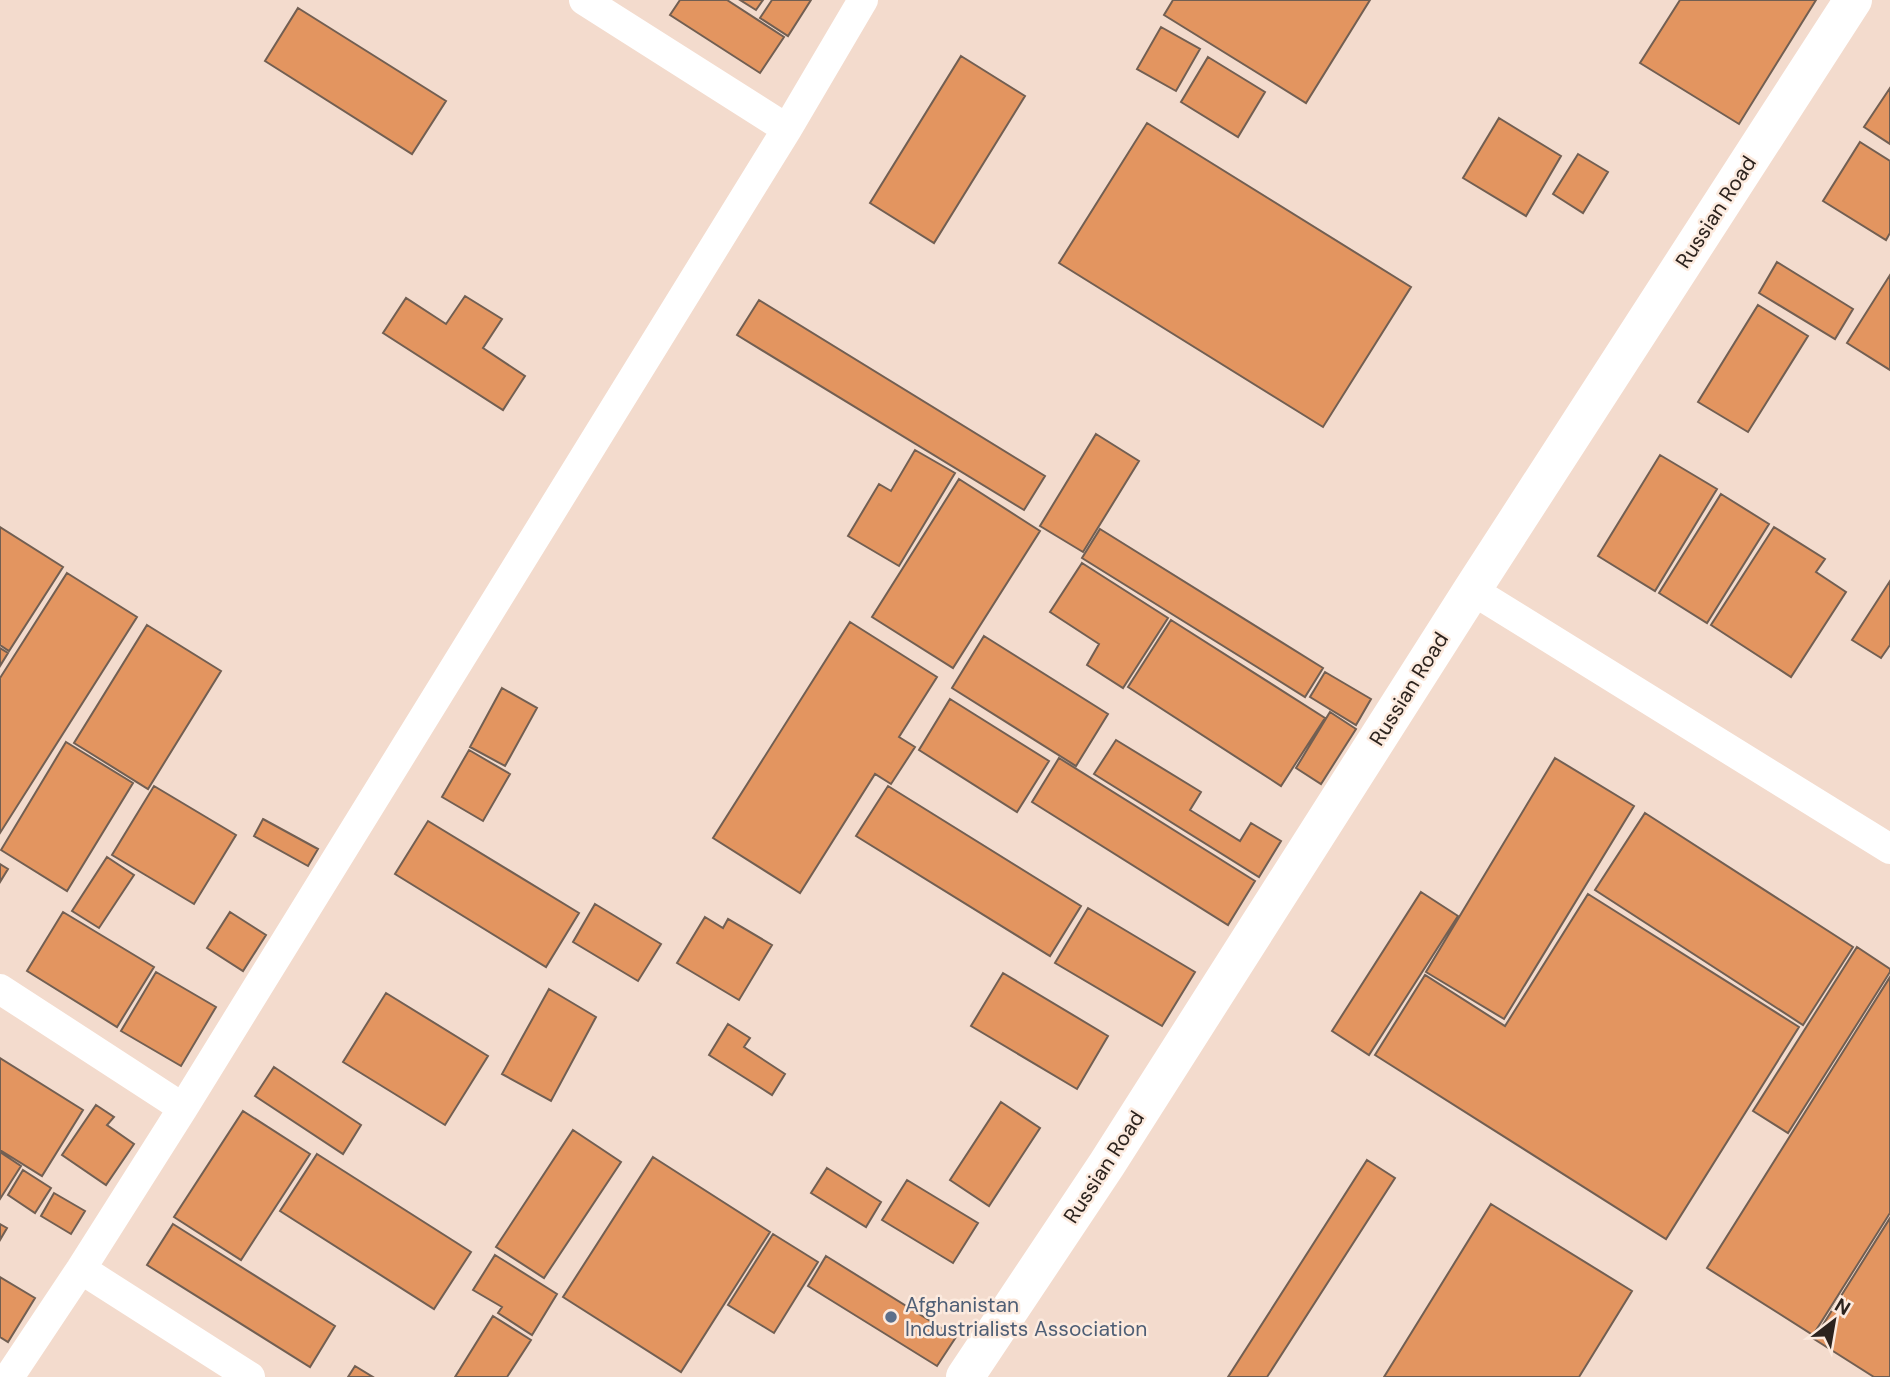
<svg xmlns="http://www.w3.org/2000/svg" width="1890" height="1377" font-family="'DM Sans',sans-serif">
<style>
.building{fill:#e39560;stroke:#725f52;stroke-width:2}
.lines{fill:none;stroke-linecap:round;stroke-linejoin:round}
.minor{stroke:#fff;stroke-width:30}
.secondary{stroke:#fff;stroke-width:38}
.service-dot{fill:#5c6f8a;stroke:#fceade;stroke-width:2.5}
.labels{text-anchor:middle;stroke-width:5;stroke-linejoin:round;paint-order:stroke}
.street-label{font-size:21px;fill:#2c231e;stroke:#fceade}
.service-label{font-size:21px;fill:#4e5e75;stroke:#fceade;text-anchor:start}
</style>
<rect width="100%" height="100%" fill="#f3dbcd"/>
<path class="building" d="M680,0h47l57,37 -24,36 -90,-58z
M740,0h23l-7,10z
M772,0h39l-23,36 -28,-18z
M1173,0h197l-64,103 -142,-88z
M1680,0h136l-77,124 -99,-61z
M298,8l148,93 -34,53 -147,-93z
M1161,27l39,22 -24,42 -39,-22z
M961,56l64,40 -91,147 -64,-40z
M1208,57l57,35 -27,45 -57,-35z
M1890,88v56l-26,-17z
M1499,118l62,38 -35,60 -63,-38z
M1147,123l264,164 -88,140 -264,-164z
M1860,142l30,19v72l-4,7 -63,-39z
M1578,154l30,18 -25,41 -30,-19z
M1777,262l76,47 -18,30 -76,-46z
M1890,275v95l-43,-27z
M465,296l37,23 -19,29 42,28 -22,34 -120,-77 23,-35 40,26z
M759,300l286,176 -21,34 -287,-175z
M1758,305l50,31 -60,96 -50,-30z
M1096,434l43,27 -56,91 -43,-26z
M915,450l40,23 -56,93 -51,-30 31,-52 12,7z
M1660,455l57,34 -62,102 -57,-35z
M959,479l81,52 -87,137 -81,-51z
M1721,494l48,30 -62,99 -48,-30z
M0,527l63,40 -54,84 -9,-6z
M1774,527l51,32 -9,13 30,20 -55,85 -80,-52z
M1100,529l223,139 -18,29 -223,-139z
M1082,563l86,55 -45,70 -36,-23 12,-21 -49,-32z
M67,573l70,44 -137,216v-155z
M1890,581v64l-9,13 -29,-18z
M1171,620l154,98 -44,68 -153,-99z
M850,622l87,55 -38,60 16,10 -24,37 -16,-10 -75,119 -87,-55z
M147,625l74,46 -73,118 -74,-46z
M984,636l124,78 -32,52 -124,-78z
M0,648l8,5 -8,13z
M1325,672l46,27 -15,26 -46,-28z
M502,688l35,20 -32,58 -35,-19z
M950,699l99,62 -32,51 -98,-62z
M1330,712l26,17 -35,55 -25,-16z
M1116,740l85,52 -11,18 50,31 11,-18 30,18 -22,36 -165,-103z
M66,742l67,41 -66,108 -66,-41z
M469,750l41,24 -27,47 -41,-24z
M1059,758l196,123 -27,44 -196,-123z
M1555,758l79,48 -130,213 -78,-47z
M154,786l82,49 -42,69 -82,-49z
M888,786l193,120 -31,50 -194,-120z
M1645,813l208,134 -50,78 -208,-135z
M263,819l55,30 -10,17 -54,-30z
M428,821l151,92 -33,54 -151,-93z
M107,857l27,18 -35,53 -27,-17z
M0,864l8,5 -8,13z
M1421,892l37,24 -89,139 -37,-24z
M1588,894l211,133 -133,212 -291,-184 50,-80 80,51z
M595,904l66,40 -23,37 -65,-39z
M1088,908l107,64 -33,54 -107,-63z
M63,912l91,55 -37,60 -90,-56z
M230,912l36,23 -23,36 -36,-23z
M705,917l18,11 5,-9 44,26 -33,55 -62,-37z
M1857,947l33,22v3l-102,161 -35,-22z
M156,972l60,35 -35,59 -60,-35z
M1003,973l105,63 -31,53 -106,-63z
M1890,977v236l-77,122 -106,-67z
M549,989l47,28 -45,84 -49,-27z
M386,993l102,63 -43,69 -102,-63z
M728,1024l22,14 -6,9 41,27 -13,21 -63,-40z
M0,1058l83,52 -41,66 -42,-26z
M274,1067l87,58 -18,29 -88,-58z
M1001,1102l39,26 -51,78 -39,-26z
M96,1105l18,12 -7,8 27,19 -28,41 -44,-30z
M243,1111l67,43 -69,106 -67,-43z
M573,1130l48,32 -77,116 -48,-31z
M0,1152l21,14 -21,33z
M317,1154l154,98 -37,57 -154,-98z
M653,1157l117,75 -89,140 -118,-75z
M1367,1160l28,18 -128,199h-39z
M827,1168l54,34 -15,25 -55,-34z
M23,1170l28,18 -16,25 -27,-18z
M907,1180l71,43 -25,40 -71,-43z
M54,1193l31,18 -14,23 -30,-18z
M1491,1204l141,87 -53,86h-195z
M1890,1218v159h-16l-60,-38z
M0,1224l7,4 -7,12z
M173,1224l162,102 -25,41 -163,-102z
M773,1234l45,28 -44,71 -46,-28z
M495,1255l62,39 -25,41 -34,-22 4,-6 -29,-17z
M826,1256l130,81 -19,29 -129,-80z
M0,1277l35,21 -27,44 -8,-5z
M493,1316l38,24 -24,37h-52z
M355,1366l18,11h-25z"/>
<g class="lines">
<path class="minor" d="M584,0l203,129
M1472,590l418,259
M0,989l183,119
M81,1269l169,108
M9,1377l72,-108 102,-161 604,-979 76,-129"/>
<path class="secondary" d="M965,1377l142,-213 365,-574 381,-590"/>
</g>
<circle class="service-dot" cx="891" cy="1317" r="7"/>
<g class="labels">
<g class="street-label">
<text transform="translate(1716 212) rotate(-57)" y="7">Russian Road</text>
<text transform="translate(1409 689) rotate(-58)" y="7">Russian Road</text>
<text transform="translate(1104 1167) rotate(-57)" y="7">Russian Road</text>
</g>
<g class="service-label">
<text x="905" y="1312">Afghanistan<tspan x="905" dy="24">Industrialists Association</tspan></text>
</g>
</g>
<g transform="translate(1834 1321) rotate(31)" stroke="#fceade" stroke-width="5" paint-order="stroke">
<path d="M0-5L12 26L0 18L-12 26Z" fill="#2c231e"/>
<text y="-10" font-size="19" font-weight="bold" text-anchor="middle" fill="#2c231e">N</text>
</g>
</svg>
